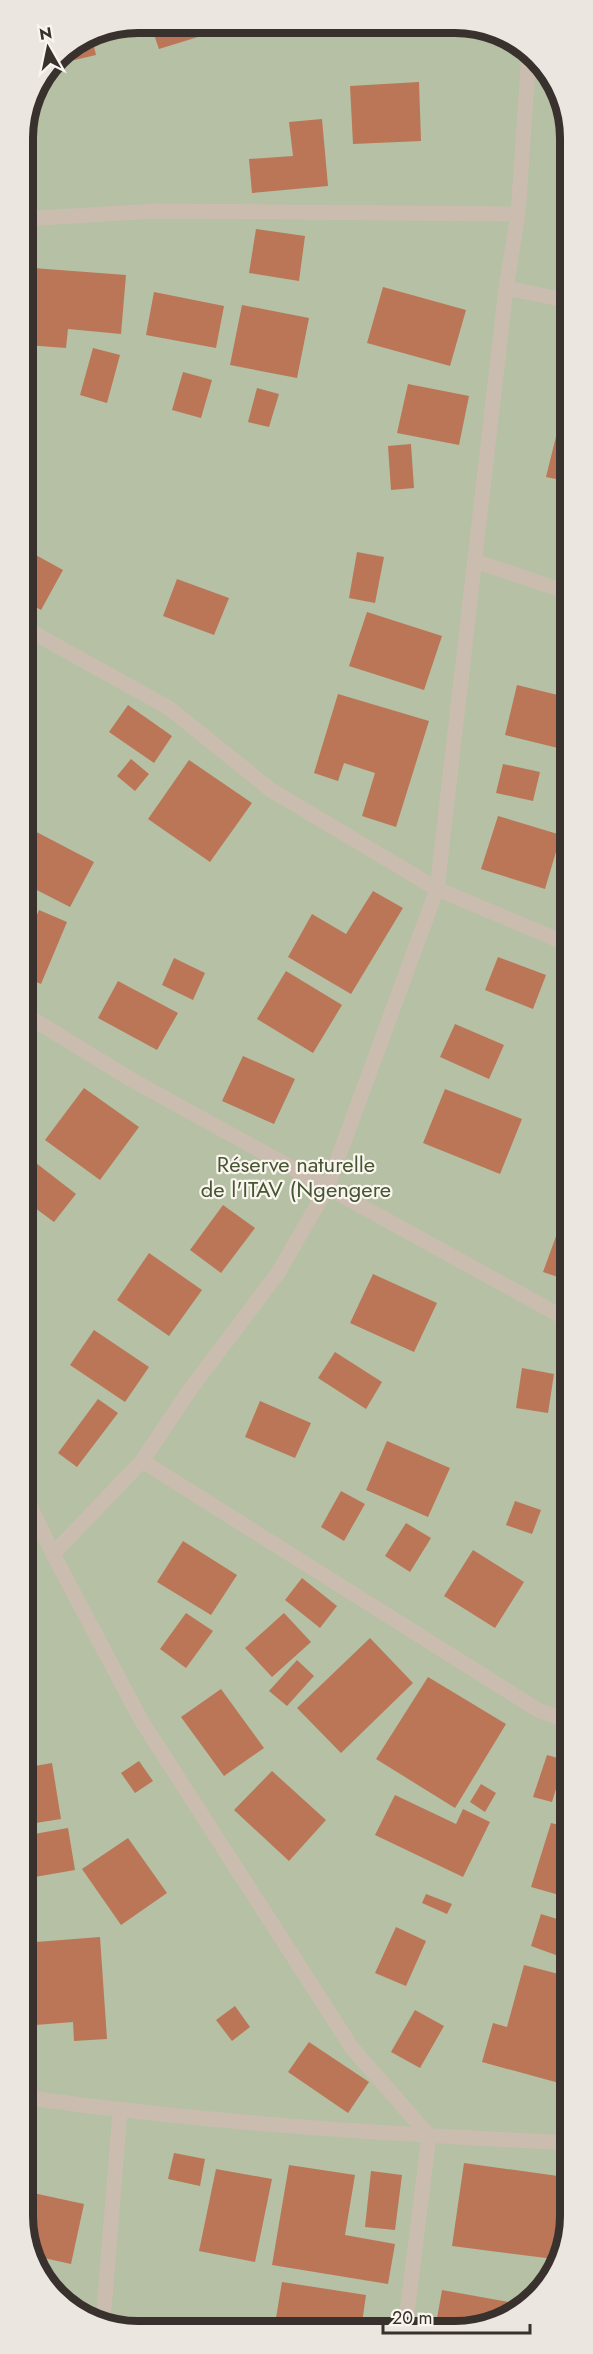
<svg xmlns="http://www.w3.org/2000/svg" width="593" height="2354" font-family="Jost,sans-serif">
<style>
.green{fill:#b5c0a4}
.building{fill:#bb7658}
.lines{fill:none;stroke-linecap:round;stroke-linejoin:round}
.minor{stroke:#cabdaf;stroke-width:15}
.labels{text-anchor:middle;stroke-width:4.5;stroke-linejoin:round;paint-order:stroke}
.park-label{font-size:22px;fill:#465532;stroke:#faf6ef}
.rim{fill:none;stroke:#39312d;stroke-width:8}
</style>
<rect width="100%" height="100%" fill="#f2ece3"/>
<path class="green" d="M138,23l340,2 59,32 32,66 1,2100 -28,69 -72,38 -355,-1 -64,-37 -27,-61 -1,-2100 34,-75 37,-25z"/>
<path class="building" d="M150,23h90v1l-81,25z
M91,34l5,21 -43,10 4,-9z
M419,82l2,59 -68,3 -3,-58z
M322,119l6,67 -76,7 -3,-34 44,-3 -4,-34z
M256,229l49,7 -6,45 -50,-8z
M33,268l93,7 -5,59 -53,-5 -2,19 -39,-3z
M383,287l83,23 -16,56 -83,-23z
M154,292l70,14 -8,42 -70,-13z
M242,305l67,13 -12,60 -67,-13z
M93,348l27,7 -13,48 -27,-8z
M183,372l29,8 -11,38 -29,-8z
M570,380v102l-24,-5z
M408,384l61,12 -10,49 -62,-12z
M257,388l22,6 -10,33 -21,-5z
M411,444l3,44 -23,2 -3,-44z
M569,504h1v41l-10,-2z
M23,548l40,22 -22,40 -18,-10z
M357,552l27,5 -9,46 -26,-5z
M177,579l52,19 -15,37 -51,-19z
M367,612l75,24 -18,54 -75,-24z
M566,634l4,1v57l-10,-1z
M517,685l53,13v53l-65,-16z
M338,694l91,27 -33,106 -34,-11 13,-43 -31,-10 -6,18 -24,-8z
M128,705l44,31 -18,27 -45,-31z
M131,759l18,15 -14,17 -18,-15z
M189,760l63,43 -42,59 -62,-43z
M503,764l37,8 -7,29 -37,-8z
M498,816l63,19 -16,54 -64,-20z
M25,826l69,36 -24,45 -47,-24v-52z
M373,891l30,17 -52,86 -63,-37 24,-43 34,20z
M39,910l28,12 -26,62 -18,-8v-29z
M498,957l48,18 -13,34 -48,-19z
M174,958l31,15 -12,27 -31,-15z
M286,971l56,34 -29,48 -56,-34z
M118,981l60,32 -21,37 -59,-32z
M455,1024l49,21 -15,34 -49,-22z
M243,1056l52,23 -21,45 -52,-23z
M84,1088l55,39 -39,53 -55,-40z
M445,1089l77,30 -22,55 -77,-31z
M36,1163l40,31 -22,28 -31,-23v-20z
M570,1198v83l-27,-9z
M223,1205l32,23 -34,45 -31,-23z
M149,1253l53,37 -33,46 -52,-36z
M373,1274l64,29 -23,49 -64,-29z
M94,1330l55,37 -24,35 -55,-37z
M335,1352l47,30 -16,27 -48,-31z
M522,1368l32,6 -6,39 -32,-5z
M98,1399l20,14 -41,54 -19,-14z
M260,1401l51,22 -16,35 -50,-21z
M387,1441l63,27 -22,49 -62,-27z
M341,1491l24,13 -21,37 -23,-14z
M515,1501l26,9 -9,24 -26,-9z
M406,1523l25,15 -21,34 -25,-16z
M183,1541l54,34 -26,40 -54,-33z
M473,1550l51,32 -29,46 -51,-32z
M302,1578l35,28 -17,22 -35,-28z
M186,1613l27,18 -27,37 -26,-19z
M284,1613l27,29 -39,35 -27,-29z
M370,1638l43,45 -72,70 -44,-45z
M297,1660l17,16 -27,30 -18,-15z
M428,1677l78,47 -51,84 -79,-49z
M221,1689l43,59 -40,28 -43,-59z
M547,1755l18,5 -13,42 -19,-5z
M139,1761l14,20 -18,12 -14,-20z
M52,1763l9,56 -38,6v-57z
M272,1771l54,49 -37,41 -55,-51z
M481,1784l15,9 -11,19 -15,-10z
M395,1795l61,29 7,-15 27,13 -27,55 -88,-42z
M551,1823l19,5v70l-39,-11z
M68,1828l7,42 -52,9v-43z
M128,1838l39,55 -46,32 -39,-56z
M426,1894l26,10 -5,10 -25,-11z
M541,1914l29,9v28l-3,8 -36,-13z
M396,1927l30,14 -20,45 -31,-13z
M100,1937l7,102 -33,2 -1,-19 -50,4v-83z
M524,1965l46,12v109l-88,-24 11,-39 14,4z
M235,2006l15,21 -18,14 -16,-21z
M415,2010l29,16 -24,42 -29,-16z
M309,2042l60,40 -21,31 -60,-41z
M174,2153l31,6 -5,27 -32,-7z
M464,2163l101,14 -11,82 -102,-13z
M289,2165l66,10 -10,60 50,9 -7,40 -116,-19z
M216,2169l56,10 -17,83 -56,-11z
M371,2171l31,4 -7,55 -30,-3z
M24,2191l60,13 -13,60 -36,-8 -11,-25z
M565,2214l5,1v8l-10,24z
M282,2282l84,13 -5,35h-87z
M442,2290l78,14 -50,26h-35z"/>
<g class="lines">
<path class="minor" d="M23,219l133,-8 362,3
M506,288l64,13
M475,561l95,32
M23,627l146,81 102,82 166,99 133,56
M23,1013l109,67 438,241
M142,1461l396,249 32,12
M23,1491l30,63 88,166 211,328 77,88 -24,194
M53,1554l89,-93 47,-70 89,-118 49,-85 110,-299 69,-601 12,-74 11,-161
M23,2097c181,26 365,37 547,46
M103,2322l17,-211"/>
</g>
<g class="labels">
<g class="park-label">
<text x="296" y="1172">Réserve naturelle<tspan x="296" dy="25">de l'ITAV (Ngengere</tspan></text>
</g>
</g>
<path d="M0 0H593V2354H0ZM138 33H455A105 105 0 0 1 560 138V2216A105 105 0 0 1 455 2321H138A105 105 0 0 1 33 2216V138A105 105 0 0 1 138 33Z" fill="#ebe6df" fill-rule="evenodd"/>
<path class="rim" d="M138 33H455A105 105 0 0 1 560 138V2216A105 105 0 0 1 455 2321H138A105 105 0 0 1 33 2216V138A105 105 0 0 1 138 33Z"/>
<g transform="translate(48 48) rotate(351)" stroke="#faf6ef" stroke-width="4.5" paint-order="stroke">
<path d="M0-4.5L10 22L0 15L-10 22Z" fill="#39312d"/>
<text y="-9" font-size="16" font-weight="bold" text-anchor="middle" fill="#39312d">N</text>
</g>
<path d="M383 2324v9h147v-9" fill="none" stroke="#39312d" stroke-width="3"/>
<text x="392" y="2324" font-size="18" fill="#39312d" stroke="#faf6ef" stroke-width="4.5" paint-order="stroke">20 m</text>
</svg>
